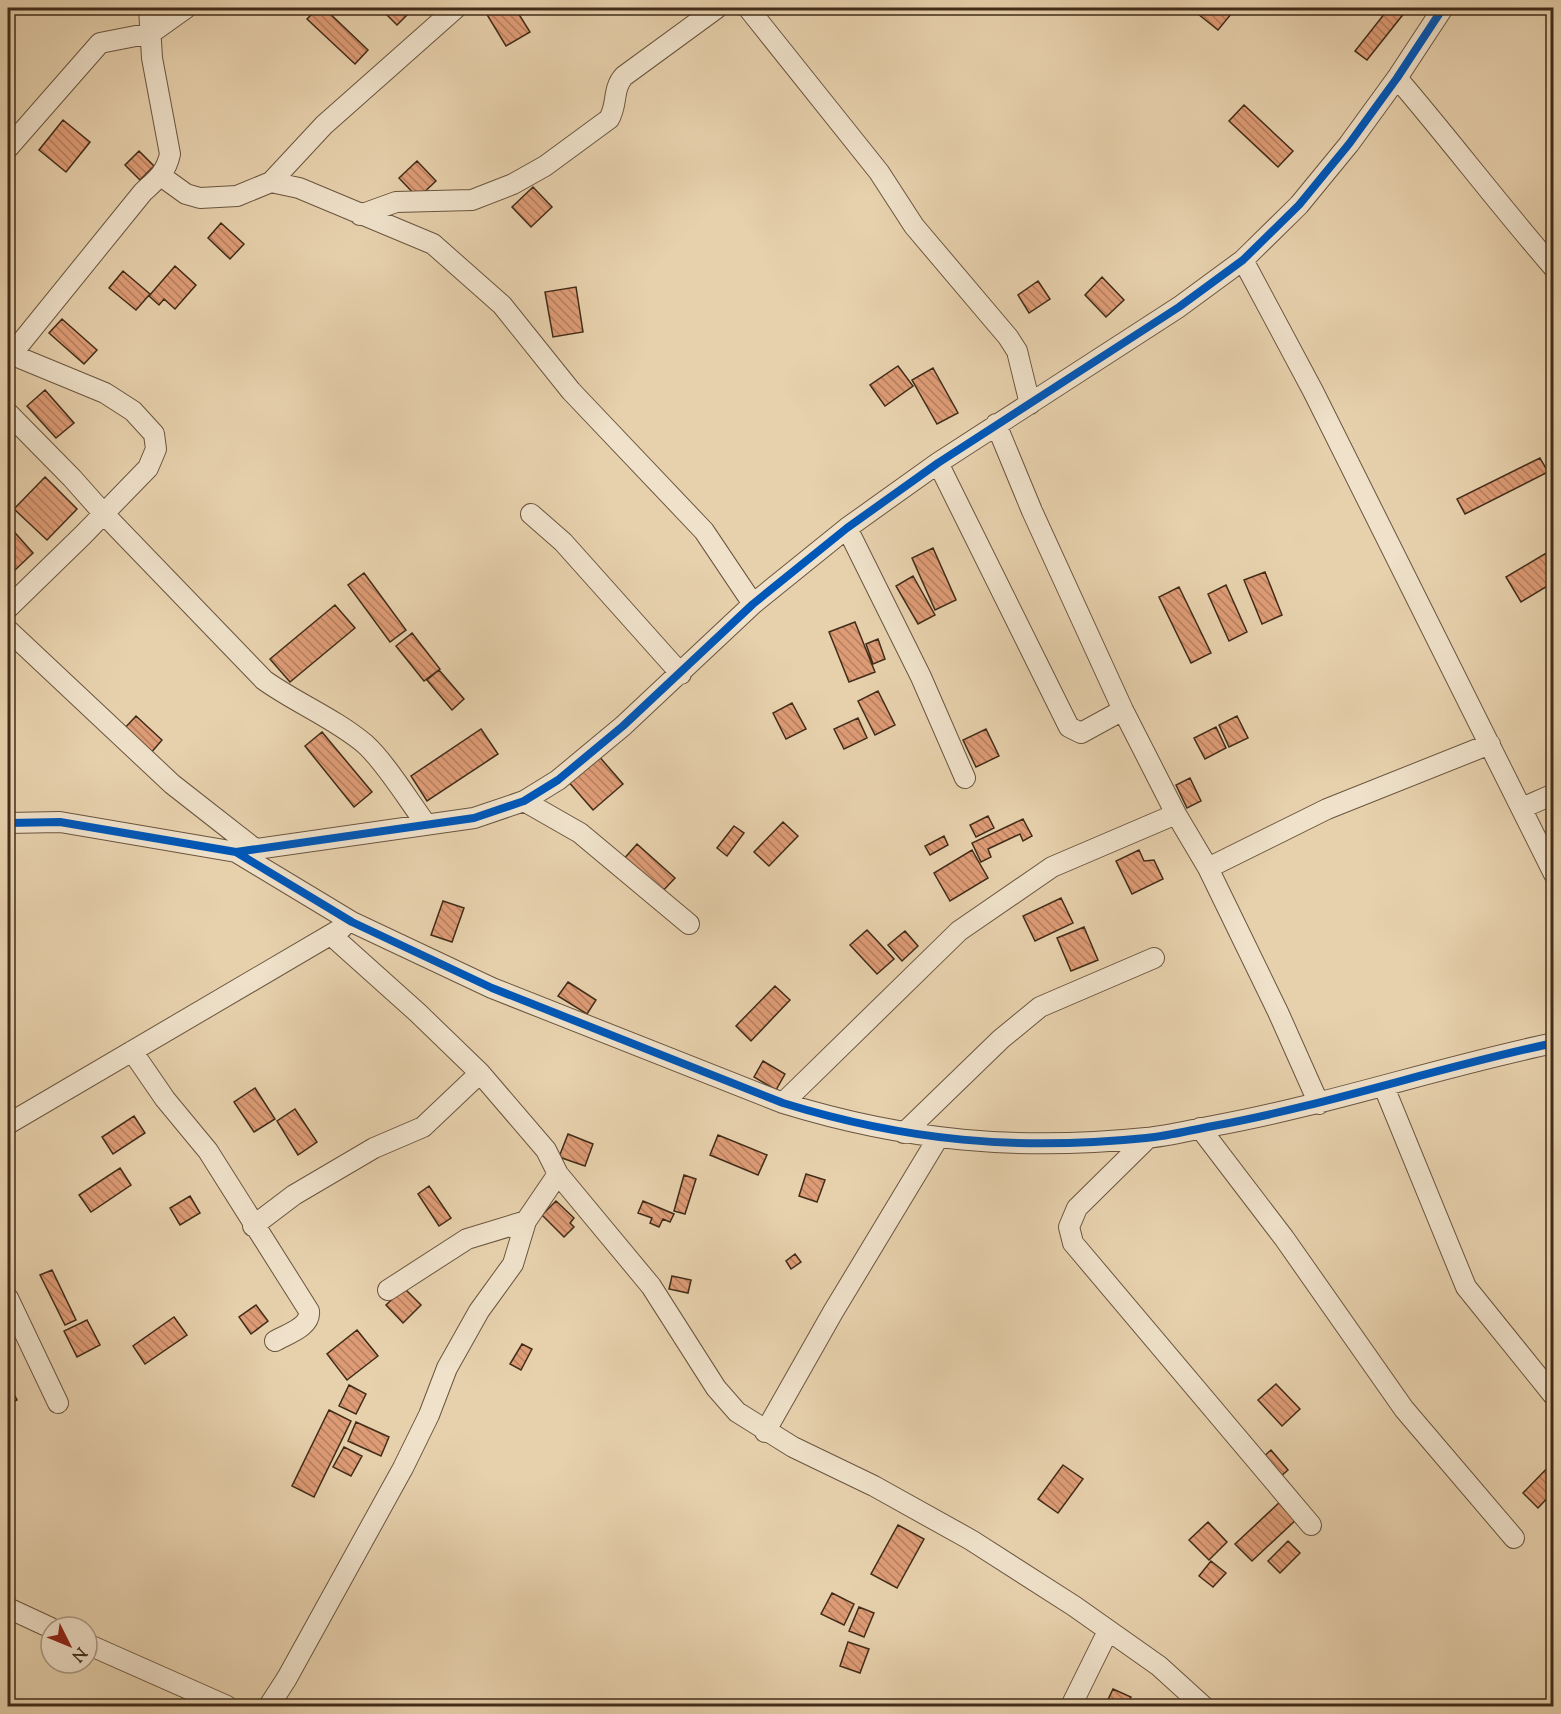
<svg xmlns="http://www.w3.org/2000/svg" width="1561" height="1714" font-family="'Sorts Mill Goudy',serif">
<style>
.building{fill:url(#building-back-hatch);stroke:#412c19;stroke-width:1.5}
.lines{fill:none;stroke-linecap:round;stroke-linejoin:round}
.minor-casing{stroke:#6a553e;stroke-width:22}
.minor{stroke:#efe1ca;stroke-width:20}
.cycleway-casing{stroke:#efe1ca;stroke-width:11}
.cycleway{stroke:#0057b8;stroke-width:8}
</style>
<defs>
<pattern id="building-back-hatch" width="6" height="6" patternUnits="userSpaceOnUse" patternTransform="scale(1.5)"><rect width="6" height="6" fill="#de9c76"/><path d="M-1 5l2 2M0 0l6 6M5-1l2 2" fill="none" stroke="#b67f60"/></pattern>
</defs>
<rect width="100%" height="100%" fill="#e7d1ad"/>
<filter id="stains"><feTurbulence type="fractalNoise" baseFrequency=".00333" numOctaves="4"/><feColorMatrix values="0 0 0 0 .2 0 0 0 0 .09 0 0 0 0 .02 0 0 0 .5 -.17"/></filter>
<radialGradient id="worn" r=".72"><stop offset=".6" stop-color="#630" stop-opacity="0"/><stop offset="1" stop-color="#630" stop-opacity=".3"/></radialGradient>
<path class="building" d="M318,8h6l44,42 -13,14 -48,-45z
M380,8h23l6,5 -12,12z
M483,8h32l15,24 -24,14z
M1204,8h21l7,5 -14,17 -20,-16z
M1389,8h11l5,4 -38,48 -12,-9z
M1244,105l49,46 -15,16 -49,-46z
M63,120l27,22 -24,30 -27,-22z
M139,151l15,15 -14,14 -15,-15z
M417,161l19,20 -18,17 -19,-20z
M533,187l19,20 -21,20 -19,-20z
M221,223l23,21 -14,15 -22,-21z
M175,266l21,19 -21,24 -11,-10 -5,6 -10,-9z
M123,271l27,23 -14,16 -27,-22z
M1102,277l22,23 -18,17 -21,-22z
M1038,281l12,18 -21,14 -11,-18z
M576,287l7,45 -30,5 -8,-45z
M62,319l35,31 -13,14 -35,-31z
M898,366l15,20 -28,20 -15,-21z
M933,368l25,45 -21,11 -25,-44z
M45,390l29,33 -18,15 -29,-32z
M1540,458l8,14 -83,42 -8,-15z
M45,477l32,32 -30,31 -33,-31z
M9,526l24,27 -19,18 -6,-8z
M933,548l23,52 -21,10 -23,-52z
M1548,552l6,9v21l-33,20 -15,-25z
M1265,572l17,43 -20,9 -18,-44z
M364,573l42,57 -16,12 -42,-57z
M913,576l22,39 -17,9 -22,-38z
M1226,585l21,47 -18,9 -21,-47z
M1179,587l32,66 -20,10 -32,-66z
M335,605l20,23 -65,54 -20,-23z
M855,622l20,50 -26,10 -20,-50z
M412,633l28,36 -16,12 -28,-35z
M878,639l7,20 -12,5 -7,-20z
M439,670l25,29 -12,11 -25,-30z
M878,691l17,34 -20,10 -17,-34z
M792,703l14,26 -20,10 -13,-26z
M136,716l26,24 -12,14 -27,-24z
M1237,716l11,22 -19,9 -10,-22z
M858,718l9,20 -23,11 -10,-20z
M1216,727l10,21 -21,11 -11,-21z
M481,729l17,25 -71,47 -16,-25z
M986,729l13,27 -23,11 -13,-27z
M322,732l50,60 -18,15 -49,-61z
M597,754l26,30 -30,26 -26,-30z
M1190,778l11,23 -14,7 -11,-23z
M988,816l6,12 -18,9 -6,-12z
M1023,819l9,17 -9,5 -3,-7 -32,15 3,8 -10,5 -9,-19z
M783,822l15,14 -29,30 -15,-14z
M734,826l10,7 -17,23 -10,-8z
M944,836l4,9 -18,10 -5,-9z
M637,844l38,34 -16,17 -37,-34z
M972,850l16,28 -38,23 -16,-28z
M1139,850l5,11 10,-1 9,19 -31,15 -16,-33z
M1061,898l12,25 -38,18 -12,-25z
M443,901l21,7 -12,34 -21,-7z
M1084,927l14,33 -27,11 -14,-33z
M867,930l27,29 -17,15 -27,-29z
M905,931l13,15 -16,15 -14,-16z
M568,982l28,18 -9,14 -29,-18z
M775,986l15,14 -39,41 -15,-15z
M763,1061l22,13 -9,16 -22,-13z
M255,1088l20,31 -21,13 -20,-30z
M295,1109l22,33 -19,13 -21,-34z
M134,1116l11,17 -32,21 -11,-17z
M568,1134l25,10 -8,22 -26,-9z
M718,1135l49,20 -9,20 -48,-20z
M120,1168l11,17 -40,27 -12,-17z
M806,1174l19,6 -8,22 -18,-6z
M684,1175l12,4 -11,35 -11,-3z
M429,1186l22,32 -12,8 -21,-32z
M190,1196l10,17 -20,12 -10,-17z
M556,1201l18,17 -4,5 4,4 -10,10 -22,-22z
M643,1201l31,13 -4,8 -7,-3 -4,8 -9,-4 2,-5 -14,-5z
M795,1254l6,8 -10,7 -5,-8z
M52,1270l24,50 -11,5 -25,-50z
M672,1276l19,4 -3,13 -19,-4z
M404,1288l17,17 -18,18 -17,-18z
M256,1305l12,16 -17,13 -12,-17z
M174,1317l13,18 -42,29 -12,-18z
M87,1320l13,25 -23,12 -13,-26z
M357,1330l21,26 -31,24 -20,-26z
M522,1344l10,5 -11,21 -11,-6z
M1276,1384l24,25 -18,17 -24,-26z
M349,1385l17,9 -10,20 -17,-8z
M11,1388l6,12 -9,5v-16z
M329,1410l22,11 -37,76 -22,-11z
M356,1422l33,15 -8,19 -33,-15z
M344,1447l18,9 -11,20 -18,-9z
M1271,1450l17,20 -9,8 -17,-20z
M1554,1461v30l-16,17 -15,-15z
M1063,1465l20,14 -25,34 -20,-14z
M1282,1500l16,18 -46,43 -17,-17z
M1208,1522l19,20 -18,18 -20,-20z
M898,1525l26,14 -27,49 -26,-14z
M1288,1541l12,12 -20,20 -12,-12z
M1211,1561l15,12 -13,14 -14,-11z
M832,1593l22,11 -10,21 -23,-11z
M859,1607l15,6 -10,24 -15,-6z
M848,1642l21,7 -9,24 -20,-7z
M1113,1689l18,8 -5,9h-21z"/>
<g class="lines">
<defs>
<path id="minor" d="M748,8l131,164 35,54 94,111 9,14 13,53
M1397,78c54,63 103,128 157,190
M8,148l92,-105 51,-10 35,-25
M161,176l25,18 14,4 37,-2 34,-14 53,-57 132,-117
M271,182l28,6 134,56 69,61 69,86 133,140 49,73
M360,215l36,-13 76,-2 41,-16 32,-18 64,-47c9,-15 3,-30 15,-43l93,-68
M1243,260l70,131 241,483
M8,353l97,40 28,18 21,23 2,15 -8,19 -65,67 -75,73
M11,355l132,-163c13,-12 23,-19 27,-38l-18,-96 -3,-50
M8,413l64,65 32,36 160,166c32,23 70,38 101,64 20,18 44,57 61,80
M996,424l36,87 91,199 53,104 32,54 70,144 41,92
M938,463l131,264 12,6 42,-23
M531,514l32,28 118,132
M847,528l74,149 44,101
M8,630l164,154 83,65
M524,801l56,32 109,91
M1522,808l32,-14
M8,823l52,-1 176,30 116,70 140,66 291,115c123,38 235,48 363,35 23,-2 45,-8 67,-12 115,-21 226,-59 341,-83
M236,852l238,-34 50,-17 34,-21 65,-54 130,-122 94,-76 91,-65 241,-156 64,-47 56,-55 50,-61 48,-66 46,-70
M1208,868l119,-59 163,-65
M331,935l87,78 62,60 66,77 12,24 93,112 65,102 21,24 56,35 81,39 97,54 103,66 85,60 44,40
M132,1051l33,48 43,52 101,160c2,16 -22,23 -34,30
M1384,1087l82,200 88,109
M783,1103l176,-172 93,-64 124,-53
M8,1124l334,-196
M1200,1128l84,110 120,171 110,129
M904,1133l97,-94 39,-32 114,-49
M1148,1138l-71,70 -8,19 4,16 238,282
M253,1226l41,-31 80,-47 49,-21 57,-54
M388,1290l79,-51 59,-18
M8,1298l50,105
M765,1432l68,-120 105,-174
M8,1608l43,20
M87,1644l140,62
M269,1706l18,-28 116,-210 26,-53 18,-47 32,-57 34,-47 13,-43 32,-47
M1071,1706l37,-75"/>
</defs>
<use href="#minor" class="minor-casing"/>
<use href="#minor" class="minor"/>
<defs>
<path id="cycleway" d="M8,823l52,-1 176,30 116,70 140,66 291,115c123,38 235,48 363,35 23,-2 45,-8 67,-12 115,-21 226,-59 341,-83
M236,852l238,-34 50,-17 34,-21 65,-54 130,-122 94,-76 91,-65 241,-156 64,-47 56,-55 50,-61 48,-66 46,-70"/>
</defs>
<use href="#cycleway" class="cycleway-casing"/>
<use href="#cycleway" class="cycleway"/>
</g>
<rect width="1561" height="1714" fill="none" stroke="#e7d1ad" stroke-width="30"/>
<rect x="9" y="9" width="1543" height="1696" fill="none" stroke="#412c19" stroke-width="3"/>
<rect x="15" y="15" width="1531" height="1684" fill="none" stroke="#412c19" stroke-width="1.5"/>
<g transform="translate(69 1645) rotate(133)"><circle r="28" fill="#efe1ca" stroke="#a99983" stroke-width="1.5"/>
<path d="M0-4.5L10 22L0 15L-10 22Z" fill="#8f2418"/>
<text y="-9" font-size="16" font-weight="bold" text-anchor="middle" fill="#412c19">N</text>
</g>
<rect width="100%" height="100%" filter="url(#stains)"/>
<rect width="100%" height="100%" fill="url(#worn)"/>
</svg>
